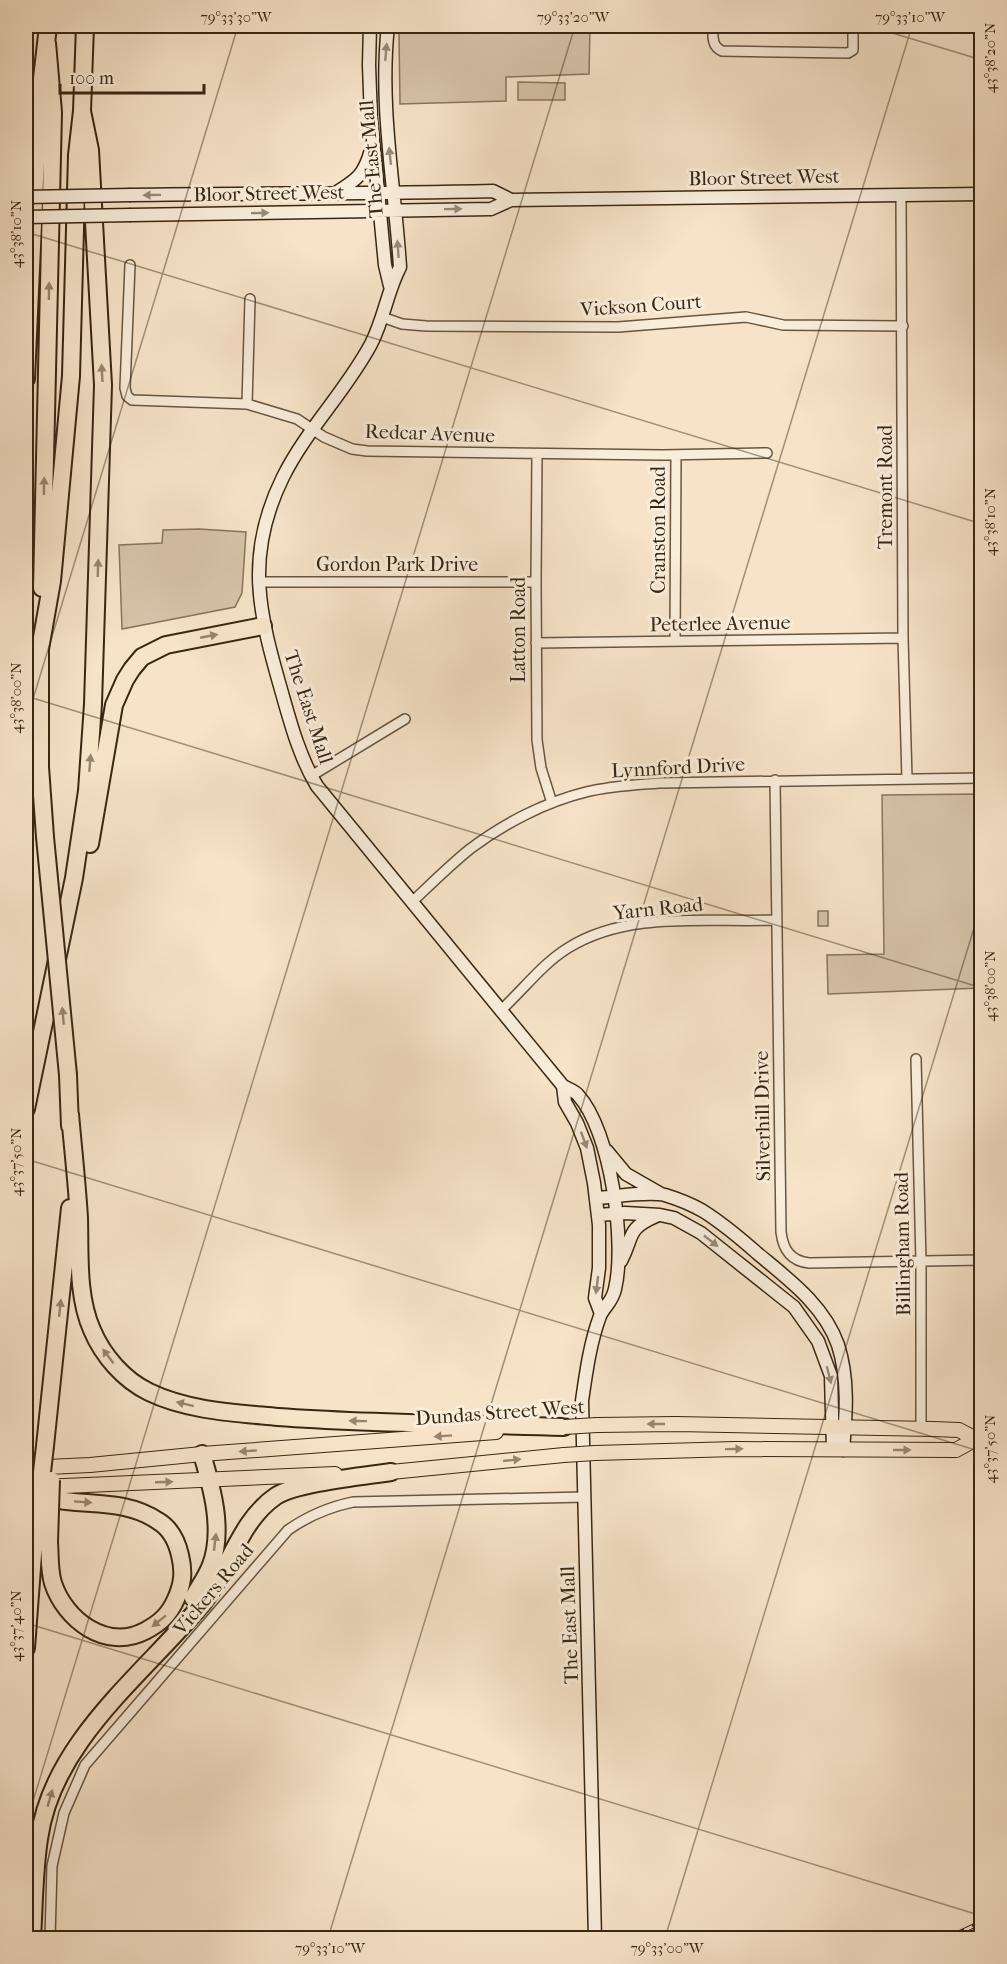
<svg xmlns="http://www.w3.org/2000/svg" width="1007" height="1964" font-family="'IM FELL French Canon',serif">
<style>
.green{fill:#d6c3a9;stroke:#87755e;stroke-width:1.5}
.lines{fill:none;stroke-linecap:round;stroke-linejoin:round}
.minor-casing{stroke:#685640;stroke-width:12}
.secondary-casing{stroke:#382712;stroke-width:15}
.primary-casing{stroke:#382712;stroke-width:16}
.motorway-casing{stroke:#382712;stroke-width:20}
.minor{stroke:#f9eddb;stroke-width:9}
.secondary{stroke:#f9eddb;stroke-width:12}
.primary{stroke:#f6e3c8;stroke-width:14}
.motorway{stroke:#f6e3c8;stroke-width:16}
.rail-casing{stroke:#382712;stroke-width:5}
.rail{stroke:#f9eddb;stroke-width:3;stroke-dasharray:9;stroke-linecap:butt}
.secondary-bridge-casing{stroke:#382712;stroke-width:15;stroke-linecap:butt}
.primary-bridge-casing{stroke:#382712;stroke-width:16;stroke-linecap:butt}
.motorway-bridge-casing{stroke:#382712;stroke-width:20;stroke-linecap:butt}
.secondary-bridge{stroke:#f9eddb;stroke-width:12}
.primary-bridge{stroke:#f6e3c8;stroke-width:14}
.motorway-bridge{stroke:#f6e3c8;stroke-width:16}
.oneway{fill:#988a76}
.oneway2{fill:#97856d}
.ticks{fill:none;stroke:#382712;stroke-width:1.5;stroke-opacity:0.45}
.labels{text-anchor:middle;stroke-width:6;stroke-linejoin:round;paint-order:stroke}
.street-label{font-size:20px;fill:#382712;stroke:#f9eddb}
.neatline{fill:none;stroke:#382712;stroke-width:2}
.ticks-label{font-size:15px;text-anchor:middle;fill:#382712}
</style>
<rect width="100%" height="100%" fill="#f6e3c8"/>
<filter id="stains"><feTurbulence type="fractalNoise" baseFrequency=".00333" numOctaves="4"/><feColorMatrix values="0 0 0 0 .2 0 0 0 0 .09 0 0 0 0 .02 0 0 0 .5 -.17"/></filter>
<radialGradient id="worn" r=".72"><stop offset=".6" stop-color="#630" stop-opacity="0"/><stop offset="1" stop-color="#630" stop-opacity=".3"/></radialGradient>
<path class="green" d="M401,26h236l-47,1 -1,47 -83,3v24l-106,3 -1,-71z
M518,82l47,1v17h-47z
M199,529l47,3 -4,61 -7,14 -113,22 -3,-84 43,-2 1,-13z
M981,794v194l-153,6 -1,-39 57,-1 -2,-159z
M818,911h10v15h-10z"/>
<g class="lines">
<defs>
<path id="minor" d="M713,26c0,9 -2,20 9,25l126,2 5,-3v-24
M901,194l2,444 4,141
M130,265l-5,123 2,8 5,4 115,4 50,15 27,18 28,12 15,2 296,4 104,-2
M382,317l20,7 24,2 192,1 128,-10 37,8 120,1
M247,404l3,-105
M537,454l-1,128 1,158 4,28 11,35
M258,582h278
M675,641l1,-186
M536,643l367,-5
M311,776l94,-57
M775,780l6,452c2,17 9,29 28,31l173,-3
M412,902c19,-18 38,-37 58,-53 33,-25 75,-47 116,-57 24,-6 48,-7 73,-9l323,-5
M500,1011c23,-21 42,-47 68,-63 61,-38 140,-25 208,-28
M916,1059l5,203v167
M50,1938l2,-72 12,-53 21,-48 203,-235c20,-14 41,-23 65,-28l232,-5"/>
<path id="secondary" d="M370,26l-1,39 2,54 14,146 5,21
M388,26c-9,80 7,161 12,241 -13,25 -16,52 -29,77 -25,47 -64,85 -88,133 -39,79 -24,136 -1,216 9,32 18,65 35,93l246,300c5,3 12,5 15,9 33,36 48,148 37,194 -3,14 -11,17 -15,27 -10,27 -14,57 -18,85l13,537
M334,194c22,-14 30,-18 37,-44
M131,195c120,-2 241,-1 362,-4l18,9
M131,215l360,-6 20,-9 471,-6
M563,1086l2,16 12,21 10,25 7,35 5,42v43l-4,30 6,16
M607,1151l19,23 35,20
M596,1198c18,-1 52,-7 69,-3 13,4 26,9 38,16 19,12 37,27 54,42 31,26 67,52 81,92 11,34 8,70 5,105
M598,1215l27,-2 35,2 14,3 27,15 93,74 24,34 13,35 2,73
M621,1261c13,-25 5,-32 35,-45"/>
<path id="primary" d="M597,1425l79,-1 257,5 26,1 17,9
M595,1453l140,-4 221,1 20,-11h6
M26,1468l64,-3 112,-11 294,-22
M381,1473l183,-18
M42,1487l293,-13"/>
<path id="motorway" d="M26,379l12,-265 10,-88
M42,588l11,-476 -6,-69
M45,837l-5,-70v-118l12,-68 19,-205 6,-221 5,-44 3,-85
M90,844l24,-139 11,-25 7,-11 10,-12 24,-12 97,-19
M68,1075l2,51
M26,1109l48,-231 13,-87 6,-87 10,-319 -13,-235 -8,-39
M70,1114c3,35 7,70 9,104 1,37 -2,78 13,112 11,26 32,50 57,62 39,19 87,21 129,25 95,7 191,7 286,10
M45,1446l25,-238
M26,1491c8,3 17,6 26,8 36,7 74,0 106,22 12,7 19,21 22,34 4,17 3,28 -4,44 -7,16 -16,24 -31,32 -39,20 -80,-11 -92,-48 -4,-13 -3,-28 -4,-41
M193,1598c6,-11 14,-22 18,-33 13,-35 1,-77 -9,-111
M26,1648l8,-107
M32,1938c2,-32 2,-67 7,-99 13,-97 104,-164 163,-235 27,-33 37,-83 74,-108 19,-13 89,-20 115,-24"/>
</defs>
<use href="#minor" class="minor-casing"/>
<use href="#secondary" class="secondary-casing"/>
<use href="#primary" class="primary-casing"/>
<use href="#motorway" class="motorway-casing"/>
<use href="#minor" class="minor"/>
<use href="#secondary" class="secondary"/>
<use href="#primary" class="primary"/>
<use href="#motorway" class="motorway"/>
<defs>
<path id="rail" d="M948,1938l34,-16
M975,1938l7,-3"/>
</defs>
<use href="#rail" class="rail-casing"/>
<use href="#rail" class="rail"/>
<defs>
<path id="secondary-bridge" d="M26,197l105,-2
M26,217l105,-2"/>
<path id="primary-bridge" d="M564,1427l33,-2
M564,1455l31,-2"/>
<path id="motorway-bridge" d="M45,837l23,238
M34,1541l11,-95
M49,1542l2,-62"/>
</defs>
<use href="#secondary-bridge" class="secondary-bridge-casing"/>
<use href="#primary-bridge" class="primary-bridge-casing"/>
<use href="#motorway-bridge" class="motorway-bridge-casing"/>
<use href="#secondary-bridge" class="secondary-bridge"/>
<use href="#primary-bridge" class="primary-bridge"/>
<use href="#motorway-bridge" class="motorway-bridge"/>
</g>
<defs><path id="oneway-solid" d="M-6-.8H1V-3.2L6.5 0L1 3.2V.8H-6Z" transform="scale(1.5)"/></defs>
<g class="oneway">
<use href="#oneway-solid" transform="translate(386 52) rotate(-85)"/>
<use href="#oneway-solid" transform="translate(390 156) rotate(-96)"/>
<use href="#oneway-solid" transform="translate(152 195) rotate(179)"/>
<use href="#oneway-solid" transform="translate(453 209) rotate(-1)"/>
<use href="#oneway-solid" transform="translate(260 213) rotate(-1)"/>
<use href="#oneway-solid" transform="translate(398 249) rotate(-94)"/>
<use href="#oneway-solid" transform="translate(584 1140) rotate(70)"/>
<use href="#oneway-solid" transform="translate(711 1241) rotate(38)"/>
<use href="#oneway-solid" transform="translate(597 1285) rotate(97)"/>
<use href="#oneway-solid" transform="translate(829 1375) rotate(76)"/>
</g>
<g class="oneway2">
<use href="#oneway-solid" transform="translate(49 291) rotate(-89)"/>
<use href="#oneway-solid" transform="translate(102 373) rotate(-93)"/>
<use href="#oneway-solid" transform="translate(44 486) rotate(-89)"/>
<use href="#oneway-solid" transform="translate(98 568) rotate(-88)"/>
<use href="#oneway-solid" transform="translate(209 636) rotate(-11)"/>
<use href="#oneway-solid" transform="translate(90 763) rotate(-85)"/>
<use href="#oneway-solid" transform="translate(63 1016) rotate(-95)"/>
<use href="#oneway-solid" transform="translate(60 1308) rotate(-84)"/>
<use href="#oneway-solid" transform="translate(108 1356) rotate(-127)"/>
<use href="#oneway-solid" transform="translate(185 1404) rotate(-166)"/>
<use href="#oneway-solid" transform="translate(358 1421) rotate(-179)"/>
<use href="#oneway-solid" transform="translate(656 1424) rotate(180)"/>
<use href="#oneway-solid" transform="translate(443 1436) rotate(176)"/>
<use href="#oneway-solid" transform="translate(734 1449) rotate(-1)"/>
<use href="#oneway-solid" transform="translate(902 1450)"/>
<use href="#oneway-solid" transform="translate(248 1451) rotate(176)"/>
<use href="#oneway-solid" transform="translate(512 1460) rotate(-6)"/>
<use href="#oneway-solid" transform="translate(164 1482) rotate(-2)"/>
<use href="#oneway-solid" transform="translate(83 1502) rotate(4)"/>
<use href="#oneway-solid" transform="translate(215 1542) rotate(-83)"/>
<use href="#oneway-solid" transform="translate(159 1621) rotate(141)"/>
<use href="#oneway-solid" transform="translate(50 1798) rotate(-74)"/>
</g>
<path class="ticks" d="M869,26l113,34M26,232l956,292M26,696l956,292M26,722l212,-696M26,1159l956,293M26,1623l956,293M26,1824l549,-1798M328,1938l584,-1912M665,1938l317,-1036"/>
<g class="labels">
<g class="street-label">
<text transform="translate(371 159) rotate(-95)" y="7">The East Mall</text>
<text transform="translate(764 177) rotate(-1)" y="7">Bloor Street West</text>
<text transform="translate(269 193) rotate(-1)" y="7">Bloor Street West</text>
<text transform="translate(641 305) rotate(-4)" y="7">Vickson Court</text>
<text transform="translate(430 433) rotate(2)" y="7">Redcar Avenue</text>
<text transform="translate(885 487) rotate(-90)" y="7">Tremont Road</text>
<text transform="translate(658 530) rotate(-90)" y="7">Cranston Road</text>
<text x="397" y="571">Gordon Park Drive</text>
<text transform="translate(720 623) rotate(-1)" y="7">Peterlee Avenue</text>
<text transform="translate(518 630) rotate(-90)" y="7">Latton Road</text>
<text transform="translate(309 707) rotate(72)" y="7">The East Mall</text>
<text transform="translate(678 767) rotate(-3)" y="7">Lynnford Drive</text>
<text transform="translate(658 908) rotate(-6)" y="7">Yarn Road</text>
<text transform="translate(762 1116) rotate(-91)" y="7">Silverhill Drive</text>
<text transform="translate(902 1244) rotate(-91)" y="7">Billingham Road</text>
<text transform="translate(500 1412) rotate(-4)" y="7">Dundas Street West</text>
<text transform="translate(213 1589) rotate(-50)" y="7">Vickers Road</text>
<text transform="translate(569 1625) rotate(-92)" y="7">The East Mall</text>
</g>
</g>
<rect width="1007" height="1964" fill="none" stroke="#f6e3c8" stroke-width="66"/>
<path d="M60 84v9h144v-9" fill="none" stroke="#382712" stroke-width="3"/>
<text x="69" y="84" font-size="18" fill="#382712" stroke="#f9eddb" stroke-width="4.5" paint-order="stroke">100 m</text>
<rect x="33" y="33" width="941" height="1898" class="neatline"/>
<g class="ticks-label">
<text x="236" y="22">79°33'30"W</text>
<text x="573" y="22">79°33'20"W</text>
<text x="910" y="22">79°33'10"W</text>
<text transform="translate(990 58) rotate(-90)" y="5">43°38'20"N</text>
<text transform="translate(16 234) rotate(-90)" y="5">43°38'10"N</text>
<text transform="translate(990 522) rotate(-90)" y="5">43°38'10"N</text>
<text transform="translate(16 698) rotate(-90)" y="5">43°38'00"N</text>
<text transform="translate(990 986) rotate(-90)" y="5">43°38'00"N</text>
<text transform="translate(16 1162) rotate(-90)" y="5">43°37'50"N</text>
<text transform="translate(990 1449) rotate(-90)" y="5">43°37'50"N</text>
<text transform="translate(16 1626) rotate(-90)" y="5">43°37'40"N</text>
<text x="330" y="1953">79°33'10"W</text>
<text x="667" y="1953">79°33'00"W</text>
</g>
<rect width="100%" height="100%" filter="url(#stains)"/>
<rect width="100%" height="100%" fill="url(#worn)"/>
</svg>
